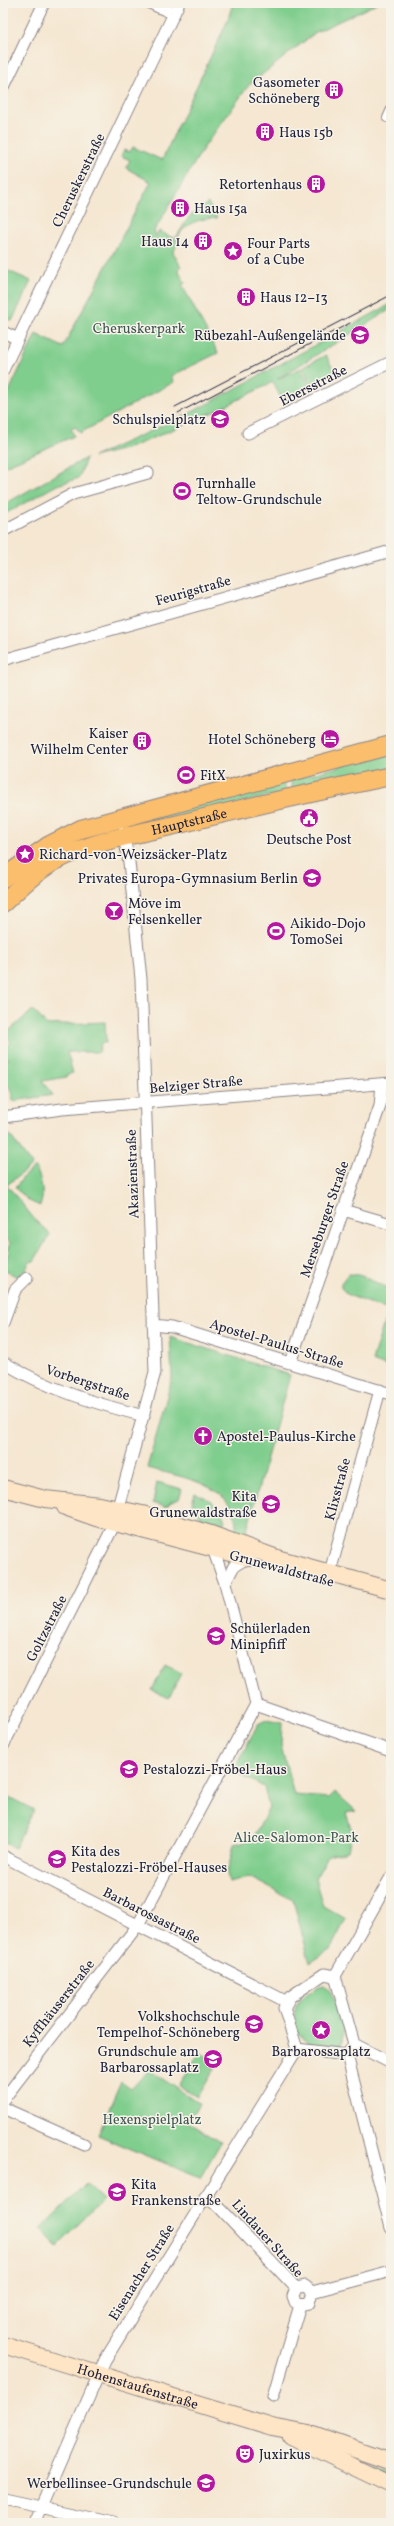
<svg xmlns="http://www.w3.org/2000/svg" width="394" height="2526" font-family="Vollkorn,serif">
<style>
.green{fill:#80ce8e;stroke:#517864}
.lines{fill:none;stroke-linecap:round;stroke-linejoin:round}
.pedestrian-casing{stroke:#8c8486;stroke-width:10}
.minor-casing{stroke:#8c8486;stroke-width:13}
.secondary-casing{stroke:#8c8486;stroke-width:18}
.primary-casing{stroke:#8c8486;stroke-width:20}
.pedestrian{stroke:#fff;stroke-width:8}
.minor{stroke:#fff;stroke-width:11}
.secondary{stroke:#fde5c5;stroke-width:16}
.primary{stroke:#fabe6d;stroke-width:18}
.tram{stroke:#22223b;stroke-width:1}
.labels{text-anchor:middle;stroke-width:3;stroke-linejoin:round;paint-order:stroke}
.poi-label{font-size:14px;fill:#22223b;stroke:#f7f3e8;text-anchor:start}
.street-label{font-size:14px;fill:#22223b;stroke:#f7f3e8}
.park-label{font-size:14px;fill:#3e5654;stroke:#f7f3e8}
</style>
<rect width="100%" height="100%" fill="#f7f3e8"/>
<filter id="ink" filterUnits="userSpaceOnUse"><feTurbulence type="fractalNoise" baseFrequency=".025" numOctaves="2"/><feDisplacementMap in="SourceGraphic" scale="8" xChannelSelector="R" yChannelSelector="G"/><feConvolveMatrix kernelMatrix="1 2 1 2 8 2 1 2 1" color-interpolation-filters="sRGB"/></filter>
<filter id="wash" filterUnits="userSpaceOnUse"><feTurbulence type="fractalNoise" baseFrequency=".012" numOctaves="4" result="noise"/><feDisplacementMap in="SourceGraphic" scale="16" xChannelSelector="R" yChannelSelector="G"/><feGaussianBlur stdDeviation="0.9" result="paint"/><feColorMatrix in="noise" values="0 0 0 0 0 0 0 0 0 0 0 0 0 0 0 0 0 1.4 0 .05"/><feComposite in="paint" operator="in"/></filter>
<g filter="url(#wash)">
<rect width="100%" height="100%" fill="#f5e7d1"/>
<path class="green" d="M233,3h145l-62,29 -67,53 -45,62 -50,84 2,5 3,-5 16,8 14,-22 19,-14 9,15c-15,0 -31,4 -39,19 -2,5 -1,11 -5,15l8,15 -3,2 7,14 -3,2 36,68 -47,23 3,6 -94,51 -4,-6 -5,2 3,7 -71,31v-63l33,-70 27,13 88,-165 -25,-14 4,-8 -9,-4 3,-6 6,2 3,-5 29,13 65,-138z
M4,269l27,12 -19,40 -9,-4z
M391,304v5l-114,70 24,-11 9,18 -28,14 -9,-18 -55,28 -86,37 -39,10 101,-46z
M326,355l9,18 -24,11 -8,-17z
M86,458l-7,20 -22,7 -54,30v-10z
M391,752v18l-98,21 -2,-11z
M284,782l2,10 -138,33 -2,-6z
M33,1010l14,15 58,-3 1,21h-5l-2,9h-32l6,21 -7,2 1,2 -25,4 11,14 -40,6 -3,-13 -7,-7v-19l6,-3 -6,-4v-7l8,-6 -6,-8z
M9,1134l23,31 -25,20 28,35 15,14 -16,27 -5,1 -3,8 -9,7 -12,-7 5,-27 -7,-10v-98z
M35,1167c6,9 10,29 5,39l-11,-5 -14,-13 10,-13z
M348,1274c17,-1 27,11 43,14v23l-43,-16 -7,-7v-5z
M387,1313l4,1v54l-19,-7z
M170,1337l120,38 -44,158 -10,-2c3,-47 -56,-54 -89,-63l25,-90z
M157,1482l25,7 -3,10 -8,3 -5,5 -13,-4z
M195,1493c14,5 25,13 30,28l-3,4 -22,-7 -2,-9 -6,-6z
M165,1665l16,8 -12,25 -17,-8z
M266,1720l16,3 -1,23 13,49 35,3 6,-6 21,19 -10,2 6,18 -4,20 -20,5 -13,23 8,27 23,13 -16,31 -20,13 -17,-63 -44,-23 -20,5 -2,-9 7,-29 19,-5 16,-31 -5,-21 -31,-16 25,-47z
M3,1794l31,16 -19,38 -12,-6z
M319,1986l5,-1c12,7 25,52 15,62 -9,1 -23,0 -31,-4 -13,-8 -18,-30 -9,-42 5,-6 14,-11 20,-15z
M199,2052l19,11 -20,34 -19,-11z
M149,2070l50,33 -11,19 33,20 -21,36 -102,-43 23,-53 10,7z
M86,2184l17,16 -45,46 -17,-17z
M328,2447l63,22v6z"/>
</g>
<g filter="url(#ink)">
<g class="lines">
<defs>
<path id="pedestrian" d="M387,118l4,-9"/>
<path id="minor" d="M150,3l24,11
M3,89l41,-86
M3,332l15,7
M3,370l176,-367
M248,433l143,-71
M3,531l70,-37 75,-21
M3,660l388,-109
M3,1117l59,-8 329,-26
M343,1210l48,14
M3,1323l12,-33 12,-12
M153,1325l19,2 219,67
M3,1362c44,27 91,41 141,54
M290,1363l90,-257 2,-22
M213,1549l12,34 31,121
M330,1572l50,-182
M225,1583l9,-17 13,-8
M256,1704l135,47
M3,1746l109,-217 43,-157 -14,-393 -12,-117 -6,-30
M3,1856l284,146
M324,1974l11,2 19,68 -7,11 -50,-6 -13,-41 6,-11z
M335,1976l56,-99
M354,2044l37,19
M347,2055l44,173
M3,2100l135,-175 118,-221
M3,2108l81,36
M205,2197l13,9 78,82
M296,2288l9,-2 7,6 -3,11 -9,2
M296,2288l-3,8 2,6 5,3
M312,2292l79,-21
M273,2396l27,-91
M3,2499l111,24
M34,2523l71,-163 192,-311"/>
<g id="secondary">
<path d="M3,1488l42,11 55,6 42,9 69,20 69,25 111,31"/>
<path d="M65,1507l31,11 153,40"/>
<path id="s1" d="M3,2345l269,82 42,8 77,27"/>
<path d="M291,2437l100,48"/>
</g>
<g id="primary">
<path d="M3,878l45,-32 33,-17 310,-84"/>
<path id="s2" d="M3,903c17,-16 33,-32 54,-43 36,-19 79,-26 118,-35 72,-18 144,-34 216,-49"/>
</g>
</defs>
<use href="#pedestrian" class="pedestrian-casing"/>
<use href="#minor" class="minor-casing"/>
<use href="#secondary" class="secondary-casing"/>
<use href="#primary" class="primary-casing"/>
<use href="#pedestrian" class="pedestrian"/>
<use href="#minor" class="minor"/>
<use href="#secondary" class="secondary"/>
<use href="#primary" class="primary"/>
<path class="tram" d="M175,407l216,-112
M178,413l172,-90"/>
</g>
</g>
<defs>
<symbol id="building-disc" viewBox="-11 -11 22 22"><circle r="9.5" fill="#b5179e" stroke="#f7f3e8"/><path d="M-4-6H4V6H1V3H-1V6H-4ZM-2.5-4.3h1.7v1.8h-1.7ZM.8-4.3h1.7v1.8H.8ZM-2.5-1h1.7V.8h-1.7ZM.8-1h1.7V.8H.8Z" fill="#fff"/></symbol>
<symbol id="sight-disc" viewBox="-11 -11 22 22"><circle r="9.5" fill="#b5179e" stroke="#f7f3e8"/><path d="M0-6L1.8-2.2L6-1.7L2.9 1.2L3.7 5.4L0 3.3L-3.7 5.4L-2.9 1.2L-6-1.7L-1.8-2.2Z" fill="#fff"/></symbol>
<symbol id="school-disc" viewBox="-11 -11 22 22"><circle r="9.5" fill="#b5179e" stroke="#f7f3e8"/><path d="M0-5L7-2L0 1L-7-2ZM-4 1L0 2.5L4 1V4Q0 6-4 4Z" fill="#fff"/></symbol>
<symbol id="stadium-disc" viewBox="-11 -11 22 22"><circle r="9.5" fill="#b5179e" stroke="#f7f3e8"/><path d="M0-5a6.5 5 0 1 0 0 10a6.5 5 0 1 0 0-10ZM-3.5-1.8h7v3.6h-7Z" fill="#fff"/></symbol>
<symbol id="hotel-disc" viewBox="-11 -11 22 22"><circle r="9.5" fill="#b5179e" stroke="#f7f3e8"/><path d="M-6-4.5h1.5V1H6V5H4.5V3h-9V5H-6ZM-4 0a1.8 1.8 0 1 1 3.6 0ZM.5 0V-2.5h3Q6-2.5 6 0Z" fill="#fff"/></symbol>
<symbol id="civic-disc" viewBox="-11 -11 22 22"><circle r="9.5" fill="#b5179e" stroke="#f7f3e8"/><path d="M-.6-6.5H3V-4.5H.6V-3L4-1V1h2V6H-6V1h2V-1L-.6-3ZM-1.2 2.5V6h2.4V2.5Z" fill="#fff"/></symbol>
<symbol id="bar-disc" viewBox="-11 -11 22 22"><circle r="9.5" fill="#b5179e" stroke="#f7f3e8"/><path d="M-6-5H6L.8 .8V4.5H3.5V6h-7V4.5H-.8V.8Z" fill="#fff"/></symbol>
<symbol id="church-disc" viewBox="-11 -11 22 22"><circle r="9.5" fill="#b5179e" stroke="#f7f3e8"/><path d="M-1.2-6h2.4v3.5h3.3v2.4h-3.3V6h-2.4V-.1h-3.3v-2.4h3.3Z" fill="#fff"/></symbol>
<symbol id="university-disc" viewBox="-11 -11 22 22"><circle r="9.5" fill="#b5179e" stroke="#f7f3e8"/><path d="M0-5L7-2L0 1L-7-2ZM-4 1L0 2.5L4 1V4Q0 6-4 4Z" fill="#fff"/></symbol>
<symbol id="theatre-disc" viewBox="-11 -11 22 22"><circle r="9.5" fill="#b5179e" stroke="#f7f3e8"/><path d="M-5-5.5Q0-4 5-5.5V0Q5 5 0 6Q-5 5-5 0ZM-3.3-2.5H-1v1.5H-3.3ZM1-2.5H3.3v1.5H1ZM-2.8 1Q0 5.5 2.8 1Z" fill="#fff"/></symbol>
</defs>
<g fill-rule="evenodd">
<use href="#building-disc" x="323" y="79" width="22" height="22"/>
<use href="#building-disc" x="254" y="121" width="22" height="22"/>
<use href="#building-disc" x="305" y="173" width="22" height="22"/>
<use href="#building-disc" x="169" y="197" width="22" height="22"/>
<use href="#building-disc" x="192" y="230" width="22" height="22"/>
<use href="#sight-disc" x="222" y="240" width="22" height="22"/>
<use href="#building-disc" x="235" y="286" width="22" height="22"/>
<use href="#school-disc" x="349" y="324" width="22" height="22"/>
<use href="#school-disc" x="209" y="408" width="22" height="22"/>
<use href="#stadium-disc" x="171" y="480" width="22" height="22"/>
<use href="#hotel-disc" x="319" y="728" width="22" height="22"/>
<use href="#building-disc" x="131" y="730" width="22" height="22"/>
<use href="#stadium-disc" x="175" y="764" width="22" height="22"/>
<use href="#civic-disc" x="298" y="807" width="22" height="22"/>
<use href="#sight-disc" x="14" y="843" width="22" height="22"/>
<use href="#school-disc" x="301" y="867" width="22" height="22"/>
<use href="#bar-disc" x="103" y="900" width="22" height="22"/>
<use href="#stadium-disc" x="265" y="920" width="22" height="22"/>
<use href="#church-disc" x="192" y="1425" width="22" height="22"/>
<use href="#school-disc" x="260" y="1493" width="22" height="22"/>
<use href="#school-disc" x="205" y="1625" width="22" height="22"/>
<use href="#school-disc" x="118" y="1758" width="22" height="22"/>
<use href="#school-disc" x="46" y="1848" width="22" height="22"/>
<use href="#university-disc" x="243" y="2013" width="22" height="22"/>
<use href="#sight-disc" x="310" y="2019" width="22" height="22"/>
<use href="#school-disc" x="202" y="2048" width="22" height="22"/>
<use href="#school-disc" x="106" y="2181" width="22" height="22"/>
<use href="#theatre-disc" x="234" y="2443" width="22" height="22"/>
<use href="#school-disc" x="195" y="2472" width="22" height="22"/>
</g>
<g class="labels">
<g class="poi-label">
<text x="320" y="87" text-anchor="end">Gasometer<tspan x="320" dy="16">Schöneberg</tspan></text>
<text x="279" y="137">Haus 15b</text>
<text x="302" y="189" text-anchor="end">Retortenhaus</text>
<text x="194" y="213">Haus 15a</text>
<text x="189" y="246" text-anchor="end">Haus 14</text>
<text x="247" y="248">Four Parts<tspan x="247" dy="16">of a Cube</tspan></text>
<text x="260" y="302">Haus 12–13</text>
<text x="346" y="340" text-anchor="end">Rübezahl-Außengelände</text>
<text x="206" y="424" text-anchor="end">Schulspielplatz</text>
<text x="196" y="488">Turnhalle<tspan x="196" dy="16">Teltow-Grundschule</tspan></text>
<text x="128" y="738" text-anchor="end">Kaiser<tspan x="128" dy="16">Wilhelm Center</tspan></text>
<text x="316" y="744" text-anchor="end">Hotel Schöneberg</text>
<text x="200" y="780">FitX</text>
<text x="309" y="844" text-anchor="middle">Deutsche Post</text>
<text x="39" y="859">Richard-von-Weizsäcker-Platz</text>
<text x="298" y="883" text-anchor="end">Privates Europa-Gymnasium Berlin</text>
<text x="128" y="908">Möve im<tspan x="128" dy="16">Felsenkeller</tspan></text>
<text x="290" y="928">Aikido-Dojo<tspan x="290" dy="16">TomoSei</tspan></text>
<text x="217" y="1441">Apostel-Paulus-Kirche</text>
<text x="257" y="1501" text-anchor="end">Kita<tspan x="257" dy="16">Grunewaldstraße</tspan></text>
<text x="230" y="1633">Schülerladen<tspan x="230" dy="16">Minipfiff</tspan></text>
<text x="143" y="1774">Pestalozzi-Fröbel-Haus</text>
<text x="71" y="1856">Kita des<tspan x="71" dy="16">Pestalozzi-Fröbel-Hauses</tspan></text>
<text x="240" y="2021" text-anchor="end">Volkshochschule<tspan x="240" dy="16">Tempelhof-Schöneberg</tspan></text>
<text x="199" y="2056" text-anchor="end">Grundschule am<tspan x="199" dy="16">Barbarossaplatz</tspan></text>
<text x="321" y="2056" text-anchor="middle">Barbarossaplatz</text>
<text x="131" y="2189">Kita<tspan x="131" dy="16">Frankenstraße</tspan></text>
<text x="259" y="2459">Juxirkus</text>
<text x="192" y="2488" text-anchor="end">Werbellinsee-Grundschule</text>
</g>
<g class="street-label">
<text transform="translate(78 180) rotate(-64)" y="5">Cheruskerstraße</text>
<text transform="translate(313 385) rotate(-27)" y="5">Ebersstraße</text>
<text transform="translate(193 590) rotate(-16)" y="5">Feurigstraße</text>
<text dy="5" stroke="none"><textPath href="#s2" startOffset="207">Hauptstraße</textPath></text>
<text transform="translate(196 1084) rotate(-5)" y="5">Belziger Straße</text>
<text transform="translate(132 1174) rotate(-92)" y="5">Akazienstraße</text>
<text transform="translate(324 1219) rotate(-71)" y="5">Merseburger Straße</text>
<text transform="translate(277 1343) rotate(17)" y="5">Apostel-Paulus-Straße</text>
<text transform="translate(88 1382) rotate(18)" y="5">Vorbergstraße</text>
<text transform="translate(337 1489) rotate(-75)" y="5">Klixstraße</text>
<text transform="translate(282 1568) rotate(15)" y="5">Grunewaldstraße</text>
<text transform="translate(46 1628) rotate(-63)" y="5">Goltzstraße</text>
<text transform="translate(152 1915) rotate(27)" y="5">Barbarossastraße</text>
<text transform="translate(58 2003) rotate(-52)" y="5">Kyffhäuserstraße</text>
<text transform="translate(268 2238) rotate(48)" y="5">Lindauer Straße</text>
<text transform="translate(141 2272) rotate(-58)" y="5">Eisenacher Straße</text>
<text dy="5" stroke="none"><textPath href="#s1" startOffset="141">Hohenstaufenstraße</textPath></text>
</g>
<g class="park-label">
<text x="139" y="333">Cheruskerpark</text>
<text x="296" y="1842">Alice-Salomon-Park</text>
<text x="152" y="2124">Hexenspielplatz</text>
</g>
</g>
<rect width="394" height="2526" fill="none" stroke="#f7f3e8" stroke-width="16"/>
</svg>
